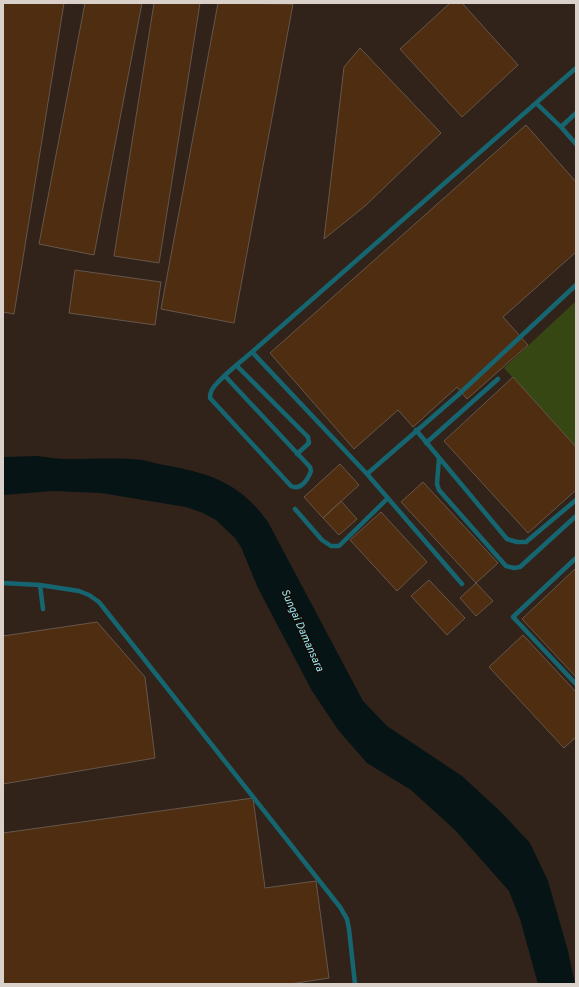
<svg xmlns="http://www.w3.org/2000/svg" width="579" height="987" font-family="Overpass,sans-serif">
<style>
.green{fill:#374713}
.water{fill:#061416}
.building{fill:#4e2d11;stroke:#66564a}
.lines{fill:none;stroke-linecap:round;stroke-linejoin:round}
.service{stroke:#166671;stroke-width:4.5}
.labels{text-anchor:middle;stroke-width:3.5;stroke-linejoin:round;paint-order:stroke}
.water-label{font-size:11px;font-style:italic;fill:#99e9f7;stroke:#140e09}
</style>
<rect width="100%" height="100%" fill="#312319"/>
<path class="green" d="M576,301v146l-72,-79z"/>
<path class="water" d="M37,456c10,1 20,3 30,3 22,0 43,-1 64,0 11,0 23,4 33,6 46,8 76,18 104,57l95,179 24,25 75,50 39,36 29,31 18,38 20,70 7,33h-37l-18,-65 -11,-28 -54,-61 -44,-40 -44,-27 -28,-32 -27,-40 -54,-103 -17,-41 -6,-9 -19,-18 -13,-7 -17,-6 -85,-14 -48,-2 -50,4v-38z"/>
<path class="building" d="M3,3h61l-50,311 -11,-2z
M85,3h57l-48,252 -55,-11z
M154,3h46l-41,260 -45,-7z
M218,3l75,1 -59,319 -73,-14z
M450,3h12l56,62 -56,52 -62,-68z
M360,48l81,85 -76,73 -41,33 20,-172z
M526,125l50,57v70l-73,65 25,28 -61,54 -10,-12 -44,40 -15,-17 -44,39 -84,-96z
M75,270l86,12 -6,43 -86,-12z
M513,377l63,70v43l-48,43 -84,-92z
M340,464l19,21 -36,33 -19,-21z
M423,482l75,81 -22,20 -75,-81z
M341,501l16,18 -18,16 -16,-17z
M381,512l46,50 -30,29 -47,-51z
M576,568v109l-54,-58z
M429,580l36,38 -18,17 -36,-39z
M476,583l17,18 -17,15 -16,-18z
M97,622l48,55 10,81 -152,26v-148z
M523,635l53,57v45l-12,11 -75,-81z
M253,798l12,90 51,-7 13,97 -39,6h-287v-151z"/>
<g class="lines">
<path class="service" d="M536,103l25,24 15,17
M561,127l15,-14
M252,352l115,122 91,-79 118,-110
M237,366l71,71 1,6 -12,11
M225,376l85,91 1,4c-3,8 -10,20 -20,15l-81,-88c0,-2 0,-4 1,-6 2,-9 32,-32 41,-40l324,-284
M416,430l91,109 10,3h9l50,-42
M426,443l72,-64
M439,458l-2,26 2,6 67,76 8,2 6,-1 56,-51
M367,474l95,110
M295,509l27,31 9,6h8l49,-48
M576,558l-63,59 63,67
M3,583l37,2 39,6 10,4 10,7 241,305 7,12 2,10 6,55
M40,585l3,24"/>
</g>
<g class="labels">
<g class="water-label">
<text transform="translate(303 630) rotate(66)" y="4">Sungai Damansara</text>
</g>
</g>
<rect width="579" height="987" fill="none" stroke="#dad1ca" stroke-width="8"/>
</svg>
